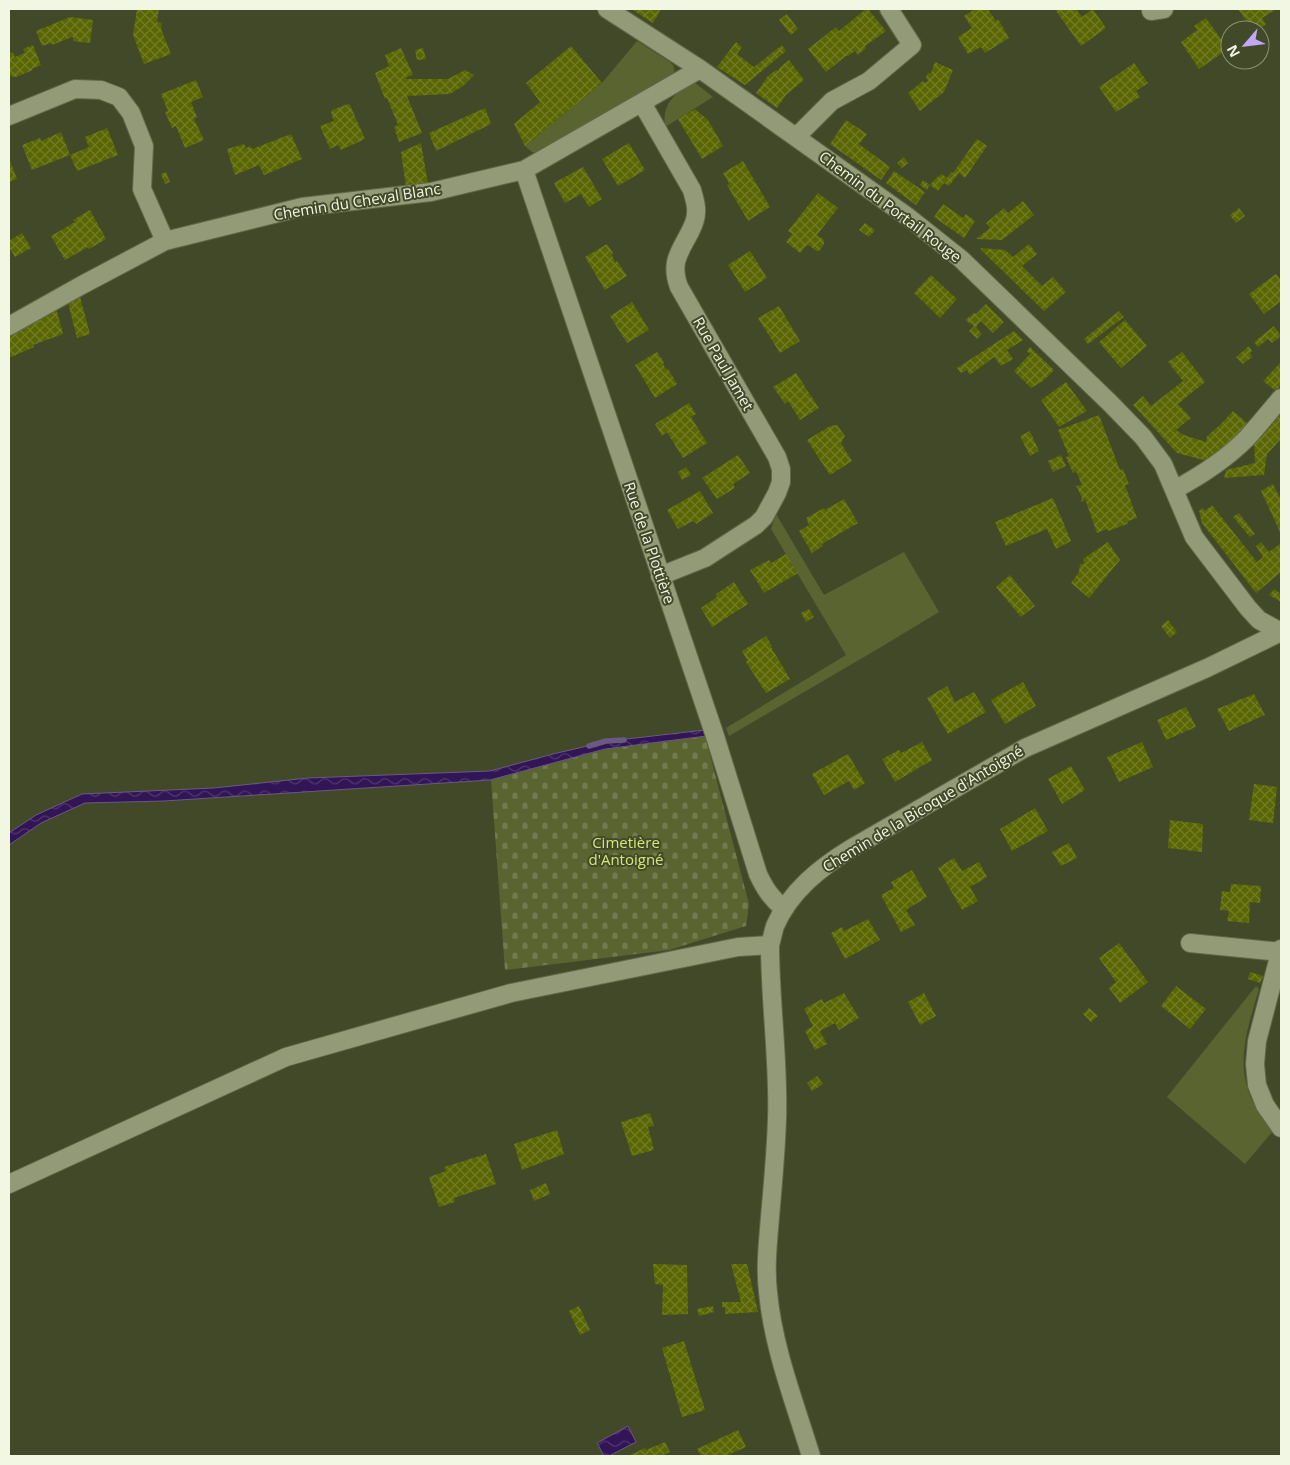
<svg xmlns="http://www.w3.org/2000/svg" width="1290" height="1465" font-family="'Open Sans',sans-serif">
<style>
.green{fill:#5a6431}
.cemetery{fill:url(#cemetery-stones)}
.water{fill:url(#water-waves);stroke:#6b5981}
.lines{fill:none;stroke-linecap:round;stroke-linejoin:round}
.stream{stroke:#6b5981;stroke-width:5.5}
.building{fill:url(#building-cross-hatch)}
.street-casing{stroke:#61674a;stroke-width:20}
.street{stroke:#929a77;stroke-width:18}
.labels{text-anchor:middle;stroke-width:4;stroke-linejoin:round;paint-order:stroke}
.street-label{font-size:15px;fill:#f2f7e4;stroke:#424928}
.park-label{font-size:15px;fill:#d3e977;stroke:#424928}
</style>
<defs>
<pattern id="cemetery-stones" width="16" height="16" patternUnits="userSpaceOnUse" patternTransform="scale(1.25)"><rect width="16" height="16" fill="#5a6431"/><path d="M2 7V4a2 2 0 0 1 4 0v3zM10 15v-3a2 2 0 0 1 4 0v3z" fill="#727b4f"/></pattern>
<pattern id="water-waves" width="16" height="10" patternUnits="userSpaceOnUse" patternTransform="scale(1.25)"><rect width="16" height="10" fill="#311557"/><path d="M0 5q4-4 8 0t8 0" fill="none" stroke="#4f386f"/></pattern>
<pattern id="building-cross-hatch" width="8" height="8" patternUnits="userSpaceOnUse" patternTransform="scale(1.25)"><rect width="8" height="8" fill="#596601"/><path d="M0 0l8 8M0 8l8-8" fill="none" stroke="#717d26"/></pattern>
</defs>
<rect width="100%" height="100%" fill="#424928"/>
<path class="green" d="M637,41l33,21c6,6 5,8 1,15l-131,77 -8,-2 -7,-6 77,-63z
M694,82l19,15 -48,30c-3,-24 10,-34 29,-45z
M776,514l48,81 80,-43 35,60 -58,35 -152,89 -3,-8 120,-73 -75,-126z
M1256,986l3,3c-11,37 -25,76 -6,113 6,11 13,19 20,29l-28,33 -78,-67z"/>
<path class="cemetery" d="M705,736l44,168 -3,22 -77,24 -164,20 -14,-190 116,-31z"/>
<path class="water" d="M705,730l1,6 -101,13 -115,31 -326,21 -79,2 -44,20 -32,22v-12l27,-18 46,-21 132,-6 94,-10 182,-7 63,-17 56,-13z
M628,1426l8,16 -27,14h-5l-7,-13z"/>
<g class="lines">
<path class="stream" d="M589,746l17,-5 18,-1"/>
</g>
<path class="building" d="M137,9h22l-2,13 5,1 -1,6 10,25 -27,10 -11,-29z
M631,9h30l-8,14z
M866,9h2l18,22 -21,15 1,2 -8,7 -3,-4 -7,5h-2l-20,16 -18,-23 28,-22 3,4z
M975,9h13l8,12 2,-2 11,19 -24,15 -4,-6 -13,7 -10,-17 14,-9 -8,-12z
M1059,9h17l6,8 11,-8 13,19 -25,18 -25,-35z
M1238,9h39l-15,9 4,6 -8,6h-5z
M787,14l11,15 -7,6 -12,-15z
M70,17l23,3 -3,23 -17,-2v-4h-1l-20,8 -1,-2 -9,3 -6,-15z
M1206,18l22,31 -29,20 -18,-27 16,-12 -3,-4z
M736,42l6,5 -5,7 17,13 28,-22 4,6 -41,34 -28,-18z
M33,45l8,20 -9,4 1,1 -17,7 -7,-1v-24l4,1 2,4 10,-4 -2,-4z
M571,46l31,37 -77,63 -11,-22 26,-22 -14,-19z
M401,48l12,27 -7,2 1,2h41l17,-9 9,5 -11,11 -13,8 -43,2 15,37 -23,9 -5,-15 4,-2 -11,-27 -2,1 -10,-26 14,-7 -4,-11z
M423,48l3,11 -9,1 -2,-10z
M789,60l15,20 -18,15 -9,13 -21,-15 12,-17 8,-6 2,1 2,-4z
M935,62l18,8 -9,22 -24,19 -12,-18 15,-12 2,2 3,-2 -2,-4 2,-4h3z
M1134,63l14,20 -12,8 4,6 -24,15 -17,-25z
M196,80l7,17 -12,5 6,15 -3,2 10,21 -19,8 -9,-22 -4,2 -7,-16 3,-1 -7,-17z
M348,104l2,1 15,34 -24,11 -3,-5 -8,4 -10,-23 14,-5 -3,-8 1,-3z
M485,108l6,16 -55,27 -7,-18z
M695,109l13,11 15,26 -21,13 -24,-40z
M846,120l21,14 -8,10 31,23 -9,13 -51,-36z
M107,128l11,27 -41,16 -7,-16 19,-8 -4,-10z
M61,132l9,23 -38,15 -10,-25 18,-7 1,3z
M291,134l11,25 -38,16 -5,-10 -24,10 -8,-26 17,-5 2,4 4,-2 2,3z
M977,139l10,7 -22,32 -6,-5 -10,13 -5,-3 -6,8 -8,-6 -3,5 -7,-5 3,-5 7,5 5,-6 7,-5 5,4 4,-6 2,1z
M421,143l7,41 -22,3 -5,-35z
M629,143l16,27 -27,16 -16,-27z
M904,157l4,6 -6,5 -5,-5z
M9,158l8,21 -8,3z
M743,161l27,46 -22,14 -21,-36 2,-2 -6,-10z
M583,167l19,32 -13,8 -8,-13 -16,9 -11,-20z
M894,171l31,21 -9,13 -30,-22z
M166,172l4,10 -5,2 -4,-10z
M818,193l20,15 -21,27 7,5v4l-5,7h-3l-7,-6 -1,1 -1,-1 -7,8 -14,-11 6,-8 -4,-3z
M1023,201l11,14 -32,25 -26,-1 14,-11 -4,-5 18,-15 4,5z
M943,204l20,14 3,-4 9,7 -11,17 -30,-21z
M1239,208l6,8 -9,7 -6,-8z
M90,210l16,29 -17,10 -1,-2 -23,13 -14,-24 24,-14 -2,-2z
M865,223l10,7 -6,7 -10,-7z
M22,233l9,15 -16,9 -6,-10v-6z
M607,244l6,9 -1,2 3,7 2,-1 10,15 -22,14 -20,-33z
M1029,244l8,10 -15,12 20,20 11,-9 13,15 -22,19 -63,-61v-2l24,2 8,7z
M750,251l17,27 -22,14 -17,-27z
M1276,274l5,6v21l-17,13 -15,-20z
M931,275l26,24 -17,19 -26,-25z
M80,297l10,37 -13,4 -9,-35z
M632,302l17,28 -22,13 -17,-27z
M986,304l18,18 -11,11 -12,-12 -5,6 6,7 -5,5 -8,-8 5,-5 -9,-6 9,-7 2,1z
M779,306l21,35 -20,12 -22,-35z
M56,308l7,26 -30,11 1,2 -25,11v-25z
M1119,311l5,6 -36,27 -4,-5z
M1125,320l22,26 -26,22 -22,-26z
M1274,326l7,10 -9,7 -4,-4 -10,8 -4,-5z
M1014,331l9,9 -16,10 6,9 -12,7 -7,-9 -24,18 -3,-5 -6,3 -4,-5z
M1249,346l3,5 -2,2 2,4 -9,7 -7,-7z
M1030,347l24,23 -11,11 -12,7 -17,-17 16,-17 -3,-3z
M657,352l7,10 -1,2 3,5h2l9,15 -22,14 -20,-33z
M1182,352l23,30 -27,22 13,14 -15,12 8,5 22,7 1,-6 14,-12 12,-13 14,12 -13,15 -27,23 -30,-8 -44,-48 10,-9 8,10 32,-25 -15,-19z
M1281,362v23l-5,6 -13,-10z
M796,373l23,35 -19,12 -12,-19 -3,3 -12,-17z
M1066,382l21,29 -28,16 -18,-27z
M689,403l7,11 -5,3 16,26 -24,15 -16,-26 -5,4 -7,-12z
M1281,412v27l-14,15 -3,21 -40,3 2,-8 29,-7 -1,-22z
M1099,415l21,55 3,-1 6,15 -4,1 12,33 -9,3 -1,3 -19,7 -1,-2 -10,4 -12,-34 -2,3 -2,-1 1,-3 -5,-11 -2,-1 7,-1 -6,-14 -3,2 -7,-16 3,-1 -11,-26z
M837,425l8,11 -4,7 11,18 -22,14 -23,-35 23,-14z
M1030,431l9,20 -9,5 -10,-20z
M738,455l12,18 -17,11 2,4 -18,11 -15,-21z
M1061,455l5,11 -13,6 -5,-11z
M686,467l5,8 -9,5 -4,-8z
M1273,484l8,16v34l-20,-43z
M700,491l13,22 -17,11 -3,-3 -15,8 -11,-19z
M1053,498l18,43 -15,8 -9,-20 -41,17 -11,-24z
M844,499l14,24 -36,21 1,2 -11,7 -13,-22 10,-6 -3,-7 18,-10 1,2z
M1212,505l45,57 6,-5 -7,-11 5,-4 8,10 12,-9v29l-25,21 -54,-70 -3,-12 4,-3 2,3z
M1239,513l16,21 -5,3 -17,-20z
M1108,542l12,18 -31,38 -18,-15 8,-11 1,-8h4l-1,-5z
M786,554l12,19 -34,20 -14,-23 19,-10 2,3z
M1010,575l25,31 -14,11 -25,-30z
M734,582l14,22 -36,23 -11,-19 16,-11 -1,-3z
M1274,589l7,5v8l-12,-7z
M809,609l5,8 -8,5 -5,-9z
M1168,620l9,12 -7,6 -9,-12z
M766,636l6,10 -1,1 19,32 -24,14 -20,-31 1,-2 -5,-9z
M1023,682l13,24 -31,18 -14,-24z
M947,686l8,16 19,-10 12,20 -38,22 -21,-36z
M1254,694l11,21 -36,16 -12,-22z
M1186,707l10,20 -30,13 -9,-20z
M922,742l10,18 -37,22 -13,-23 17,-9 2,3z
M1142,742l11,25 -34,15 -12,-25z
M848,754l17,29 -11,7 -5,-9 -25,14 -12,-21z
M1071,766l14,24 -23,14 -14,-25z
M1254,784l23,3 -4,36 -24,-3z
M1035,808l13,23 -36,20 -12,-22z
M1170,820l33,4 -1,28 -34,-4z
M1069,843l8,15 -16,8 -9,-14z
M954,858l8,13 17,-9 8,15 -17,10 8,14 -16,9 -24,-42z
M912,870l15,27 -21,13 9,15 -14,7 -20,-37 13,-7 -3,-6z
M1231,884l30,2 -1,17 -10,-1 -1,21 -22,-2 2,-10 -9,-1 2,-19 8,1z
M868,919l12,21 -35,19 -14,-26 11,-6 2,4z
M1119,943l29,39 -28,21 -11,-15 7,-6 -17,-24z
M1250,972l13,4 -3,7 -12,-4z
M1176,986l30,23 -16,20 -29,-23z
M844,993l15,25 -20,12 -4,-7 -15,8 7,13 -12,6 -10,-19 8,-5 -9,-17 18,-10 2,4z
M924,993l12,23 -16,9 -12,-23z
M1089,1008l9,8 -7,6 -8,-8z
M817,1076l6,8 -11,7 -5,-8z
M650,1113l4,13 -6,1 6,23 -22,6 -11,-34z
M557,1130l7,24 -42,16 -8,-26z
M486,1154l10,30 -42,14 1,4 -16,5 -10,-30 17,-6 -2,-4z
M546,1183l4,11 -16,7 -4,-11z
M653,1264l34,1 1,49 -26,1 1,-30 -8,-1z
M731,1264h16l11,48 -33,2v-7h-3v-5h19z
M579,1306l11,24 -10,5 -11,-24z
M713,1306l1,6 -15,4 -2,-7z
M684,1341l21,69 -23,7 -20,-69z
M738,1430l8,17 -18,8 1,1h-28l-4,-7z
M665,1442l5,10 -9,4h-33l17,-8 1,2z"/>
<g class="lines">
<defs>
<path id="street" d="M607,9l93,60 208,148 53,42 149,144 33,34 20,27 31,73 54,71 11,12 22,12
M1151,11l13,-2
M642,103l50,87c2,8 5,15 4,23 0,7 -3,13 -6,19 -11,21 -20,31 -11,55l98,170 4,12v13l-4,11 -13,24 -8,8 -51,33 -45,18
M9,116l66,-27 26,1 18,7 12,16 13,33 -2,43 23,52
M796,137l36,-36 37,-20 43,-36 -23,-36
M524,170l190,563 44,141c7,15 13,24 26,35
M9,326l73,-41 83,-44 137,-34 129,-15 93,-22 176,-101
M1174,490c26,-14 51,-30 72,-51 12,-13 23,-27 35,-41
M1190,943l91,9
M1281,949l-24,92 -2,23 2,21 8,20 16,23
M9,1184l277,-127 225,-64 227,-46 32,-2
M811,1456c-16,-53 -38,-108 -43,-164 -3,-25 0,-50 2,-75 3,-33 6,-66 7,-98 2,-58 -7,-116 -7,-174 2,-6 3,-13 5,-19 15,-35 46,-59 77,-78l173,-100 182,-80 74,-36"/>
</defs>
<use href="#street" class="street-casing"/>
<use href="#street" class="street"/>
</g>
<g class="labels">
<g class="street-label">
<text transform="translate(357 202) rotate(-9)" y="5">Chemin du Cheval Blanc</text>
<text transform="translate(890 207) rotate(37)" y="5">Chemin du Portail Rouge</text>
<text transform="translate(723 364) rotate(60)" y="5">Rue Paul Jamet</text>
<text transform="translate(649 543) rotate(71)" y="5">Rue de la Plottière</text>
<text transform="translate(923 809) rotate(-31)" y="5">Chemin de la Bicoque d'Antoigné</text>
</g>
<g class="park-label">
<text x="626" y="848">Cimetière<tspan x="626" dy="17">d'Antoigné</tspan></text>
</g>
</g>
<rect width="1290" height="1465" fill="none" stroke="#f2f7e4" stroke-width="20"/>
<g transform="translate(1245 45) rotate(242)"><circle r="24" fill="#424928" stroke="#888f73"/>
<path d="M0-4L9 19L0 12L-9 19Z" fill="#c0a8f4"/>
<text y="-8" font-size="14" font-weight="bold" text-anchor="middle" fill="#f2f7e4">N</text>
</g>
</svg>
